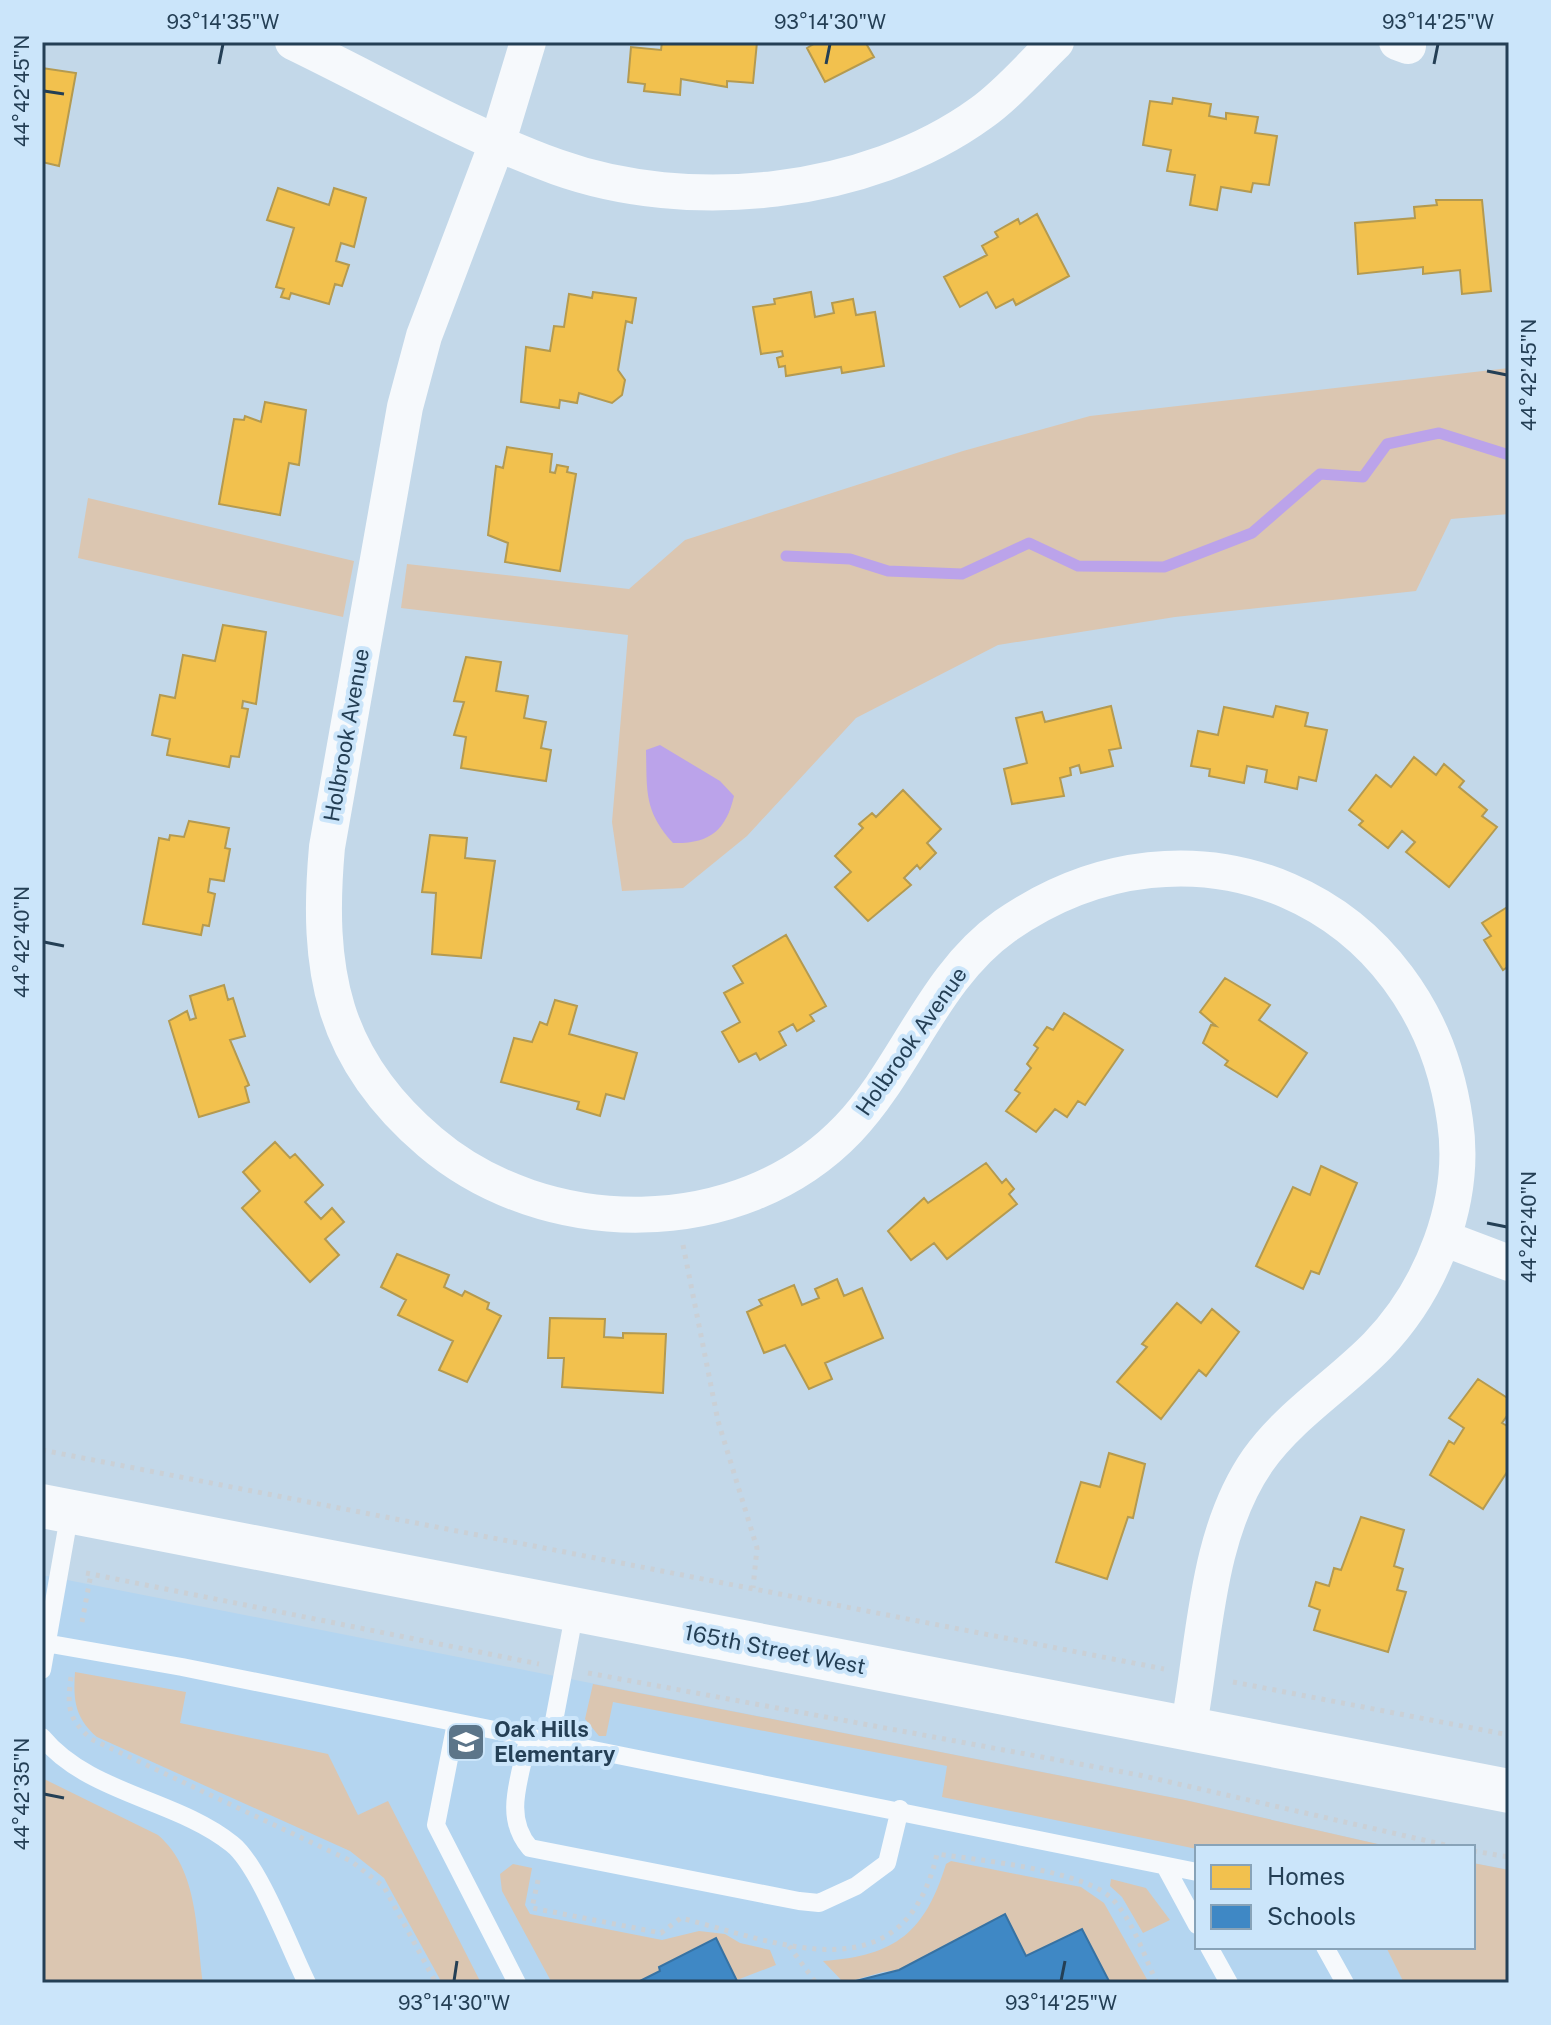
<svg xmlns="http://www.w3.org/2000/svg" width="1551" height="2025" font-family="'Public Sans',sans-serif">
<style>
.built{fill:#b4d5f0}
.green{fill:#dbc6b1}
.water{fill:#bba3ea}
.homes{fill:#f2c14e;stroke:#b49a50;stroke-width:2}
.schools{fill:#3f88c5;stroke:#3772a3;stroke-width:2}
.lines{fill:none;stroke-linecap:round;stroke-linejoin:round}
.stream{stroke:#bba3ea;stroke-width:11}
.path{stroke:#cad0d6;stroke-width:5;stroke-dasharray:4 6;stroke-linecap:butt}
.lane{stroke:#f6f9fc;stroke-width:18}
.street{stroke:#f6f9fc;stroke-width:36}
.secondary{stroke:#f6f9fc;stroke-width:44}
.ticks{fill:none;stroke:#243f55;stroke-width:3}
.labels{text-anchor:middle;stroke-width:8;stroke-linejoin:round;paint-order:stroke}
.street-label{font-size:22px;fill:#243f55;stroke:#cbe5fa}
.poi-label{font-size:22px;font-weight:bold;fill:#243f55;stroke:#cbe5fa;text-anchor:start}
.neatline{fill:none;stroke:#243f55;stroke-width:3}
.ticks-label{font-size:20px;text-anchor:middle;fill:#243f55}
</style>
<rect width="100%" height="100%" fill="#c3d8e9"/>
<path class="built" d="M42,1575l1143,225 206,47h-194v100h276v-84l36,7v113h-1467z"/>
<path class="green" d="M1509,368v146l-58,5 -35,72 -241,26 -177,28 -142,73 -109,118 -64,52 -61,3 -10,-69 16,-187 -227,-27 6,-44 222,25 56,-49 278,-89 127,-35z
M88,498l266,63 -11,56 -265,-59z
M75,1672l111,20 -6,31 148,31 30,61 30,-14 93,182h-39l-58,-105 -34,-27 -253,-114c-22,-19 -24,-37 -22,-65z
M593,1684l592,116 206,47 -194,2 -255,-52 5,-31 -334,-64 -7,34h-7l-14,-17z
M42,1778l116,57c41,35 38,98 45,148h-161z
M951,1861l130,26 23,16 45,80h-39l-28,-53 -56,26 -143,16 -39,11 -21,-22c73,-5 102,-29 123,-97z
M1473,1863l36,7v113h-105l-18,-36h87z
M513,1864l19,4 -7,37 5,9 132,26 37,-9 26,3 15,9 30,7 6,15 -39,15 -21,-42 -57,29 1,4 -24,12h-84l-50,-92 -2,-17z
M1111,1879l35,9 24,32 -27,13 -21,-36 -12,-11z"/>
<path class="water" d="M660,745l60,36 14,15c-8,35 -25,48 -61,47 -29,-32 -26,-51 -27,-93z"/>
<path class="homes" d="M662,42h95l-4,41 -26,-2v6l-46,-8 -1,16 -36,-4 1,-7 -17,-2 3,-35 30,3z
M817,42h55l-5,3 7,12 -49,25 -18,-34z
M42,68l34,5 -17,93 -17,-4z
M1173,98l38,6 -2,12 17,3v-6l32,4 -3,16 22,3 -8,49 -16,-2 -2,9 -30,-5 -4,23 -27,-5 5,-30 -28,-4 4,-21 -28,-5 7,-44 22,3z
M278,188l51,17 5,-17 32,10 -12,49 -13,-4 -5,18 13,4 -7,21 -7,-2 -6,20 -38,-11 -2,6 -8,-2 3,-8 -8,-2 18,-59 -27,-8z
M1436,200h46l9,91 -29,3 -2,-24 -37,4v-7l-65,7 -3,-51 60,-5 -1,-11 23,-2z
M1037,214l32,62 -53,29 -3,-6 -17,9 -9,-16 -27,15 -16,-30 43,-22 -5,-9 16,-9 -3,-5 23,-13 2,5z
M593,292l43,6 -4,25 -6,-2 -8,49 7,10 -3,15 -10,8 -33,-10 -2,10 -17,-3 -1,8 -38,-6 5,-55 24,4 4,-25 10,1 5,-33 23,4z
M811,292l4,25 19,-4 -2,-10 21,-4 3,16 19,-3 9,54 -42,7 -1,-6 -55,9 -1,-10 -6,1 -2,-9 6,-2 -1,-5 -21,3 -8,-47 22,-3 -1,-5z
M265,402l41,8 -7,55 -10,-2 -9,52 -61,-11 15,-85 10,1 1,-4 16,6z
M507,447l45,7 -2,18 5,1 2,-8 11,2 -1,5 9,2 -16,97 -55,-9 3,-19 -20,-8 8,-69 7,2z
M223,625l43,7 -10,72 -13,-3 -1,7 6,1 -9,48 -8,-1 -2,11 -62,-12 3,-16 -18,-4 8,-40 15,3 8,-43 32,6z
M466,657l35,5 -5,29 32,5 -4,22 22,4 -5,26 10,2 -5,31 -85,-13 5,-31 -12,-2 10,-33 -10,-1z
M1111,706l10,42 -12,2 4,16 -32,7 -2,-8 -9,3 1,7 -11,3 4,18 -52,8 -8,-35 23,-6 -11,-45 26,-6 3,10z
M1276,706l32,7 -3,13 22,4 -11,51 -17,-4 -2,12 -32,-7 2,-12 -20,-4 -3,17 -35,-7 1,-7 -19,-3 7,-35 20,4 6,-28 49,10z
M1414,757l22,18 8,-11 20,17 -5,6 28,23 -5,6 15,11 -48,60 -43,-35 9,-10 -13,-11 -14,17 -29,-23 4,-4 -14,-11 27,-35 15,12z
M903,790l38,39 -14,14 9,10 -16,16 -3,-4 -13,13 7,7 -43,36 -33,-34 16,-15 -16,-16 28,-28 -4,-4 13,-11 4,4z
M189,821l40,7 -4,20 5,1 -6,32 -14,-2 -2,13 7,2 -6,32 -6,-1 -2,10 -58,-11 16,-86 10,2 1,-5 14,2z
M430,835l37,3 -2,20 30,3 -14,97 -49,-4 4,-61 -14,-1z
M1509,906v60l-6,4 -19,-30 7,-4 -9,-13z
M786,935l40,71 -16,9 4,6 -17,10 -4,-7 -14,8 7,13 -26,15 -4,-7 -17,9 -17,-30 18,-10 -16,-29 19,-10 -10,-17z
M1225,978l45,27 -11,15 48,33 -30,44 -52,-32 3,-4 -25,-18 8,-18 5,1 -16,-14z
M224,985l4,15 5,-2 12,38 -15,4 19,45 -4,2 4,15 -50,15 -30,-96 18,-10 3,9 6,-2 -6,-22z
M555,1000l22,6 -8,28 68,19 -13,46 -18,-5 -6,22 -23,-7 2,-7 -78,-20 13,-44 18,4 8,-20 7,3z
M1064,1013l59,37 -38,55 -7,-4 -11,16 -12,-8 -19,23 -30,-21 14,-18 -5,-3 16,-22 -4,-4 11,-16 -4,-3 13,-18 6,3z
M275,1142l15,16 5,-4 28,31 -18,17 16,17 11,-11 12,14 -19,17 14,16 -29,27 -68,-74 18,-17 -17,-19z
M986,1163l16,20 4,-4 8,10 -5,5 8,10 -70,55 -13,-16 -23,17 -23,-29 36,-33 4,5z
M1321,1166l36,17 -38,91 -8,-3 -8,18 -47,-23 37,-79 17,8z
M397,1254l52,21 -5,12 18,9 3,-5 24,12 -2,6 14,7 -34,66 -28,-12 14,-29 -55,-26 8,-15 -25,-13z
M837,1279l7,17 18,-8 21,50 -58,25 7,16 -23,10 -24,-44 -21,8 -17,-41 15,-7 -3,-5 35,-15 8,20 17,-7 -4,-9z
M1177,1303l24,20 11,-14 27,23 -33,44 -7,-6 -38,49 -44,-37 30,-35 -5,-3z
M550,1318l55,1 -1,18 19,1v-5l43,1 -3,59 -101,-6 2,-29h-16z
M1478,1379l31,20v14l-7,10 7,4v42l-26,40 -53,-34 19,-34 5,3 10,-16 -15,-10z
M1109,1453l36,11 -12,54 -5,-1 -21,62 -51,-17 25,-80 19,5z
M1361,1517l43,13 -10,36 9,3 -6,21 9,2 -18,60 -74,-22 6,-20 -11,-4 7,-24 13,4 5,-18 7,2z"/>
<path class="schools" d="M1005,1914l21,42 56,-27 28,54h-262l51,-13z
M716,1938l22,45h-102l24,-12 -1,-4z"/>
<g class="lines">
<path class="stream" d="M786,556l64,3 38,12 74,3 67,-31 49,23 86,1 88,-34 68,-59 43,3 24,-33 52,-11 70,22"/>
<path class="path" d="M683,1245l35,176 39,127 -4,40
M42,1450l1122,219
M86,1573l453,91
M82,1622l9,-48
M588,1673l551,102 315,72
M71,1677c-4,31 -3,41 20,62l260,122 33,26 52,96
M1233,1682l276,53
M1473,1851l36,6
M538,1880l-6,28 129,25 20,-15c101,26 223,79 256,-64 42,6 143,16 173,43 22,20 34,59 47,86
M789,1946l27,37"/>
<path class="lane" d="M45,1643l137,24 1015,205
M42,1670l28,-159
M456,1723l-20,102 81,158
M42,1737c47,57 134,62 190,107 27,21 58,105 75,139
M528,1738c-7,39 -26,78 2,110l269,53 20,2 37,-17 31,-23 13,-54
M550,1742l25,-132
M1165,1866l32,59
M1209,1947l20,36
M1325,1947l20,36"/>
<path class="street" d="M293,42c87,42 173,92 264,125 131,47 310,29 424,-54 28,-20 51,-48 75,-71
M528,42l-30,99 -74,195 -19,71 -78,440c-11,122 4,211 103,295 115,98 310,100 418,-13 59,-62 85,-152 157,-203 186,-130 419,-29 450,195 12,80 -23,168 -78,225 -38,39 -87,69 -119,114 -53,76 -53,182 -70,270
M1397,42l11,4
M1443,1238l66,25"/>
<path class="secondary" d="M42,1506l1467,285"/>
</g>
<path class="ticks" d="M219,64l4,-20M826,64l4,-20M1434,64l4,-20M44,91l20,3M1487,371l20,4M44,942l20,4M1487,1223l20,4M44,1794l20,4M454,1981l3,-20M1061,1981l4,-20"/>
<defs>
<symbol id="school-square" viewBox="-11 -11 22 22"><rect x="-9" y="-9" width="18" height="18" rx="4" fill="#5c7589" stroke="#cbe5fa"/><path d="M0-5L7-2L0 1L-7-2ZM-4 1L0 2.5L4 1V4Q0 6-4 4Z" fill="#fff"/></symbol>
</defs>
<g fill-rule="evenodd">
<use href="#school-square" x="444" y="1720" width="44" height="44"/>
</g>
<g class="labels">
<g class="street-label">
<text transform="translate(346 735) rotate(-80)" y="8">Holbrook Avenue</text>
<text transform="translate(911 1041) rotate(-55)" y="8">Holbrook Avenue</text>
<text transform="translate(775 1649) rotate(11)" y="8">165th Street West</text>
</g>
<g class="poi-label">
<text x="494" y="1737">Oak Hills<tspan x="494" dy="25">Elementary</tspan></text>
</g>
</g>
<rect width="1551" height="2025" fill="none" stroke="#cbe5fa" stroke-width="88"/>
<rect x="1195" y="1845" width="280" height="104" fill="#cbe5fa" stroke="#88a3b8" stroke-width="2"/>
<rect x="1211" y="1865" width="40" height="24" fill="#f2c14e" stroke="#88a3b8" stroke-width="2"/>
<text x="1267" y="1885" font-size="24" fill="#243f55">Homes</text>
<rect x="1211" y="1905" width="40" height="24" fill="#3f88c5" stroke="#88a3b8" stroke-width="2"/>
<text x="1267" y="1925" font-size="24" fill="#243f55">Schools</text>
<rect x="44" y="44" width="1463" height="1937" class="neatline"/>
<g class="ticks-label">
<text x="223" y="29">93°14'35"W</text>
<text x="830" y="29">93°14'30"W</text>
<text x="1438" y="29">93°14'25"W</text>
<text transform="translate(22 91) rotate(-90)" y="7">44°42'45"N</text>
<text transform="translate(1529 375) rotate(-90)" y="7">44°42'45"N</text>
<text transform="translate(22 942) rotate(-90)" y="7">44°42'40"N</text>
<text transform="translate(1529 1227) rotate(-90)" y="7">44°42'40"N</text>
<text transform="translate(22 1794) rotate(-90)" y="7">44°42'35"N</text>
<text x="454" y="2010">93°14'30"W</text>
<text x="1061" y="2010">93°14'25"W</text>
</g>
</svg>
